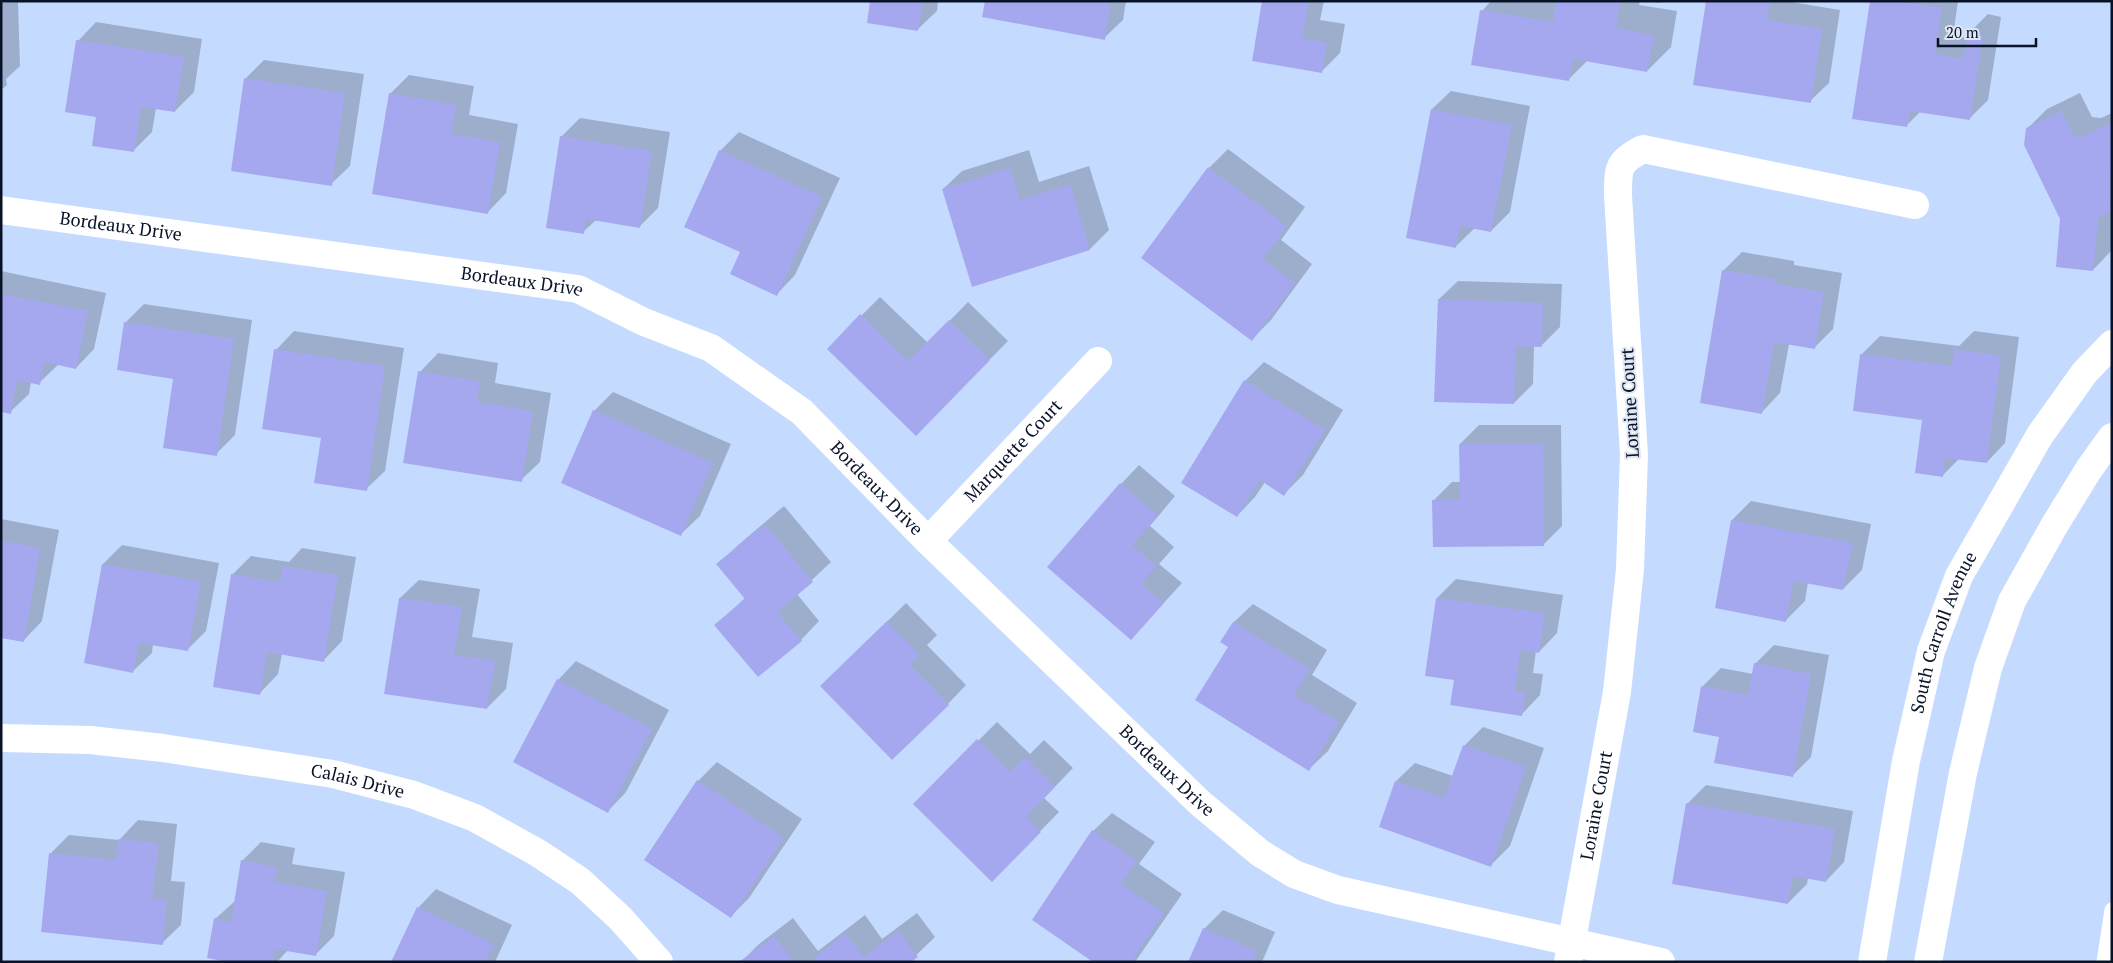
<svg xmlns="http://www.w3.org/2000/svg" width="2113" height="963" font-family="'PT Serif',serif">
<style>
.shadow{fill:#0003}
.building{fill:#a6a8ef}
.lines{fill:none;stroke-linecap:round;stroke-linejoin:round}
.service{stroke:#fff;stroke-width:15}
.minor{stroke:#fff;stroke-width:28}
.secondary{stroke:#fff;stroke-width:28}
.labels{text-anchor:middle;stroke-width:4;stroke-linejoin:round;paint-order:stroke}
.street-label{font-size:18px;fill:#081328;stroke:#dfe6f3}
</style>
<rect width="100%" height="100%" fill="#c5daff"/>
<path class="shadow" d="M872,1h66l-1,10 -19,18z
M986,1h140l-3,19 -19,18z
M1263,1h61l-4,19 25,4 -5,29 -18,18z
M1491,1h149l-1,4 38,6 -6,36 -24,24 -59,-11 -20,20 -86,-69z
M1648,1h13l-2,2z
M1707,1h78l55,9 -11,73 -19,18z
M1871,1h87l-5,35 15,2 1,-5 19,-19 13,3 -13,83 -18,18 -49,-7 -15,15z
M18,2l2,64 -14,13 1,6 -6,5v-87z
M96,22l106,17 -8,53 -19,19 -19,-3 -4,24 -19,19 -35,-35 -20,-75z
M264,60l100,14 -14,92 -19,18 -85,-106z
M409,75l65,11 -5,29 49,9 -12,69 -18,19 -98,-118z
M1451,91l79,15 -20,106 -19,19 -16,-3 -19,18 -24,-137z
M2080,93l12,24 9,1 11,-5 -1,138 -18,19 -31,-51 -34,-91 19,-19z
M580,118l90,14 -12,76 -19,19 -43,-7 -13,12 -22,-95z
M739,132l101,46 -45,97 -18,19 -36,-43 -21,-100z
M1228,149l77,58 -24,33 31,24 -41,56 -19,19 -43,-171z
M1029,150l10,32 50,-16 20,64 -19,19 -117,36 -30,-96 19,-18z
M1742,252l52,9v4l48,8 -9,56 -19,19 -25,-4 -9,49 -18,19 -39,-141z
M1,271l105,22 -12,56 -18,19 -17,-4 -20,19 -8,-1 -2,12 -19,18 -9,-1z
M1458,281l104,3 -2,43 -19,19h-7l-1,38 -19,19 -75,-104z
M880,297l48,46 40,-41 40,39 -74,75 -106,-67z
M144,304l108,16 -17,115 -19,19 -42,-76 -49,-55z
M294,331l110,17 -19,123 -19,18 -44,-52 -46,-87z
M1974,331l45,6 -14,106 -18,19 -27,-4 -17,17 -20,-56 -62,-64 19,-19 79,10z
M438,353l60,10 -3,20 56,10 -11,69 -19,18 -101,-108z
M1264,362l79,48 -40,65 -19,19 -19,-12 -10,15 -18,19 8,-135z
M613,392l118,52 -31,72 -19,18 -87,-123z
M1479,425h82l1,101 -19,19 -110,-44 19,-19h9l-1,-38z
M1139,465l36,31 -25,30 24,21 -15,17 23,19 -51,56 -10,-155z
M1751,501l120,23 -9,46 -19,19 -35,-7 -3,19 -19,19 -54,-100z
M784,506l47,56 -34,32 22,27 -18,19 -85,-15 29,-27 -27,-33 19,-19z
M1,519l58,11 -17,91 -18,19 -23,-4z
M122,545l97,18 -13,68 -19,19 -34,-6 -1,9 -19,18 -48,-9 18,-98z
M302,548l54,9 -14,84 -18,19 -42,-6 -4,20 -18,19 -28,-118 19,-19 38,6z
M1456,579l107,16 -6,38 -18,19 -3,-1 -3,22 10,1 -3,21 -18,19 -67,-35 -18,-81z
M419,580l61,9 -8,48 41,6 -7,46 -19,19 -87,-110z
M906,603l31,32 -10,10 39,40 -18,19 -107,-37z
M1253,604l74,46 -15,25 45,28 -29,48 -19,18 -80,-123 -7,-4 12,-20z
M1774,645l55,10 -18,102 -19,19 -72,-40 -18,-49 19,-19 32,6 2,-10z
M576,661l93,49 -43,82 -18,19 -50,-131z
M997,722l33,32 14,-14 29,28 -29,30 15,14 -67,68 -77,-76z
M1483,727l61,21 -34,98 -19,19 -95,-84 19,-18 38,13 11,-30z
M717,762l85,57 -53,79 -19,19 -84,-57 52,-79z
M1706,785l147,26 -9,51 -18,19 -18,-3 -1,6 -19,19 -101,-99z
M1112,813l43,29 -16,22 43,30 -47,68h-40l-2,-131z
M138,820l39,4 -6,57 14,1 -4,43 -19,18 -112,-89 19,-19 50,5z
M261,842l34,6 -3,16 53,8 -11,64 -19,19 -27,-5 -11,12h-41l-21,-43 20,-18 7,-40z
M436,889l76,36 -17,37h-103l26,-54z
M1223,910l52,22 -13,30h-72l14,-33z
M917,913l18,24 -26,25h-168l18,-18 34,-26 25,33 47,-36 17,24z"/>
<path class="building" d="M870,1h53l-5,30 -51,-8z
M985,1h126l-6,39 -123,-23z
M1262,1h47l-7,37 25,5 -5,30 -70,-12z
M1556,1h64l-4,27 38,7 -7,37 -74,-13 -4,22 -98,-16 9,-55 73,12z
M1706,1h64l-3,19 55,9 -11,74 -118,-18z
M1870,1h25l47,7 -7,46 28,5 5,-26 15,2 -13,85 -60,-9 -3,16 -55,-8z
M76,40l108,17 -9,55 -34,-5 -7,45 -42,-6 4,-29 -31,-5z
M244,78l101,15 -13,93 -101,-15z
M389,93l67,12 -5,29 49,8 -12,72 -116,-20z
M1431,109l81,16 -21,107 -31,-6 -4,22 -50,-10z
M2061,111l13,25 8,1 30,-15 -2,91 -12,5 -5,53 -37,-4 4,-48 -36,-74 2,-17z
M560,136l92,15 -12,77 -54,-9 -2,15 -38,-6z
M719,150l103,47 -45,99 -47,-22 10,-22 -56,-25z
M1208,167l79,59 -24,33 32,24 -43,58 -111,-83z
M1010,168l10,32 50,-16 20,66 -118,37 -30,-98z
M1722,270l54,9v5l48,8 -9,57 -41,-7 -12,72 -62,-11z
M1,294l87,17 -12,58 -32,-7 -4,23 -23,-5 -6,34 -10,-2z
M1438,299l105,4 -1,44 -26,-1 -2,58 -80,-2z
M860,314l48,47 41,-41 41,40 -74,76 -89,-87z
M124,322l110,17 -17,117 -54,-8 10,-69 -56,-9z
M274,349l111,17 -18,125 -53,-8 7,-45 -59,-9z
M1954,349l47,7 -14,107 -42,-5 -2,19 -28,-4 7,-53 -69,-9 7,-57 92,12z
M418,371l62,11 -3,20 56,9 -11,71 -119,-19z
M1244,380l81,50 -41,66 -24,-16 -23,37 -56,-34z
M593,410l120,53 -32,73 -120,-53z
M1543,443l1,103 -111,1 -1,-47h28l-1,-56z
M1120,483l38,33 -26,29 24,21 -15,18 23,19 -33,37 -84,-73z
M1731,520l122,23 -10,47 -49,-9 -8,41 -71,-14z
M765,524l48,58 -36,30 25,29 -44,36 -44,-52 31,-26 -29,-35z
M1,541l39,7 -16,94 -23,-4z
M102,564l99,17 -13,70 -49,-8 -6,30 -49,-10z
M282,566l56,9 -14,87 -57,-10 -7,43 -47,-8 18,-113 49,8z
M399,598l63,9 -8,48 41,6 -8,48 -103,-15z
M1436,598l109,15 -6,40 -19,-3 -5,41 10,2 -3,23 -72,-11 4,-25 -29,-4z
M887,621l32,34 -10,9 40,41 -57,55 -72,-74z
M1233,622l77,47 -16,26 45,27 -30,49 -114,-71 33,-53 -8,-5z
M1754,663l57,11 -18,103 -79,-14 5,-26 -26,-5 8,-46 47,9z
M557,679l95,50 -44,84 -95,-51z
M977,739l33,33 15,-15 30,30 -29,30 15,15 -49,50 -79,-78z
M1463,745l63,22 -35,100 -112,-40 16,-46 49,17z
M697,780l87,58 -53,80 -87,-58z
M1686,803l149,26 -9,53 -33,-6 -5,28 -116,-20z
M1092,830l45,31 -16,23 43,29 -33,49h-38l-61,-42z
M118,839l41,4 -7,56 15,1 -4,45 -122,-13 8,-79 67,7z
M241,860l36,7 -3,15 53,9 -11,65 -41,-7 -2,13h-45l-21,-4 7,-40 17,4z
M417,907l77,37 -8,18h-95z
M1203,928l54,23 -5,11h-64z
M898,931l20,26 -7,5h-102l37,-29 17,24z
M774,936l20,26h-55z"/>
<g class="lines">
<path class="service" d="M2104,962l8,-52"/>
<g class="minor">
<path id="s1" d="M1,210l577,79 66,33 67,26 91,64 126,129 272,262 60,50 34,21 44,16 323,72"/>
<path id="s2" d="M928,541l170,-180"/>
<path id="s3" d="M1,738l89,2 73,8 170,26 81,21 61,23 63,35 42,28 40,37 39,44"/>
<path id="s4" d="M1568,962l49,-270 13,-123 4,-114 -16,-260c0,-28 0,-33 25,-46l272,56"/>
</g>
<g class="secondary">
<path id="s5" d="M1872,962l34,-201 25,-110 28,-75 81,-141 45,-63 27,-28"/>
<path d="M1928,962l35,-189 25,-105 24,-67 42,-75 35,-57 23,-32"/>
</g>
</g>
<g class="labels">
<g class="street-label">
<text dy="6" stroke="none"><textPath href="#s1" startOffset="121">Bordeaux Drive</textPath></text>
<text dy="6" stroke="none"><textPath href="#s1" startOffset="526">Bordeaux Drive</textPath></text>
<text transform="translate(1630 403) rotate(-93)" y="6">Loraine Court</text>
<text dy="6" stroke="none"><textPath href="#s2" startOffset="124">Marquette Court</textPath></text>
<text dy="6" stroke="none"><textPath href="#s1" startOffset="946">Bordeaux Drive</textPath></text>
<text dy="6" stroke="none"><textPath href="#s5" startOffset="338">South Carroll Avenue</textPath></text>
<text dy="6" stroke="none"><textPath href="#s1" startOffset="1351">Bordeaux Drive</textPath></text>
<text dy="6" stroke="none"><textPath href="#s3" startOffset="360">Calais Drive</textPath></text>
<text dy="6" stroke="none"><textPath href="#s4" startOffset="159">Loraine Court</textPath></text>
</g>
</g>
<rect width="2113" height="963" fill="none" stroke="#081328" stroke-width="5"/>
<path d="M1938 38v8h98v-8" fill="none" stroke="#081328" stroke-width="2.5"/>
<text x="1946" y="38" font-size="15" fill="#081328" stroke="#dfe6f3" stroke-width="4" paint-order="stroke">20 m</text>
</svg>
